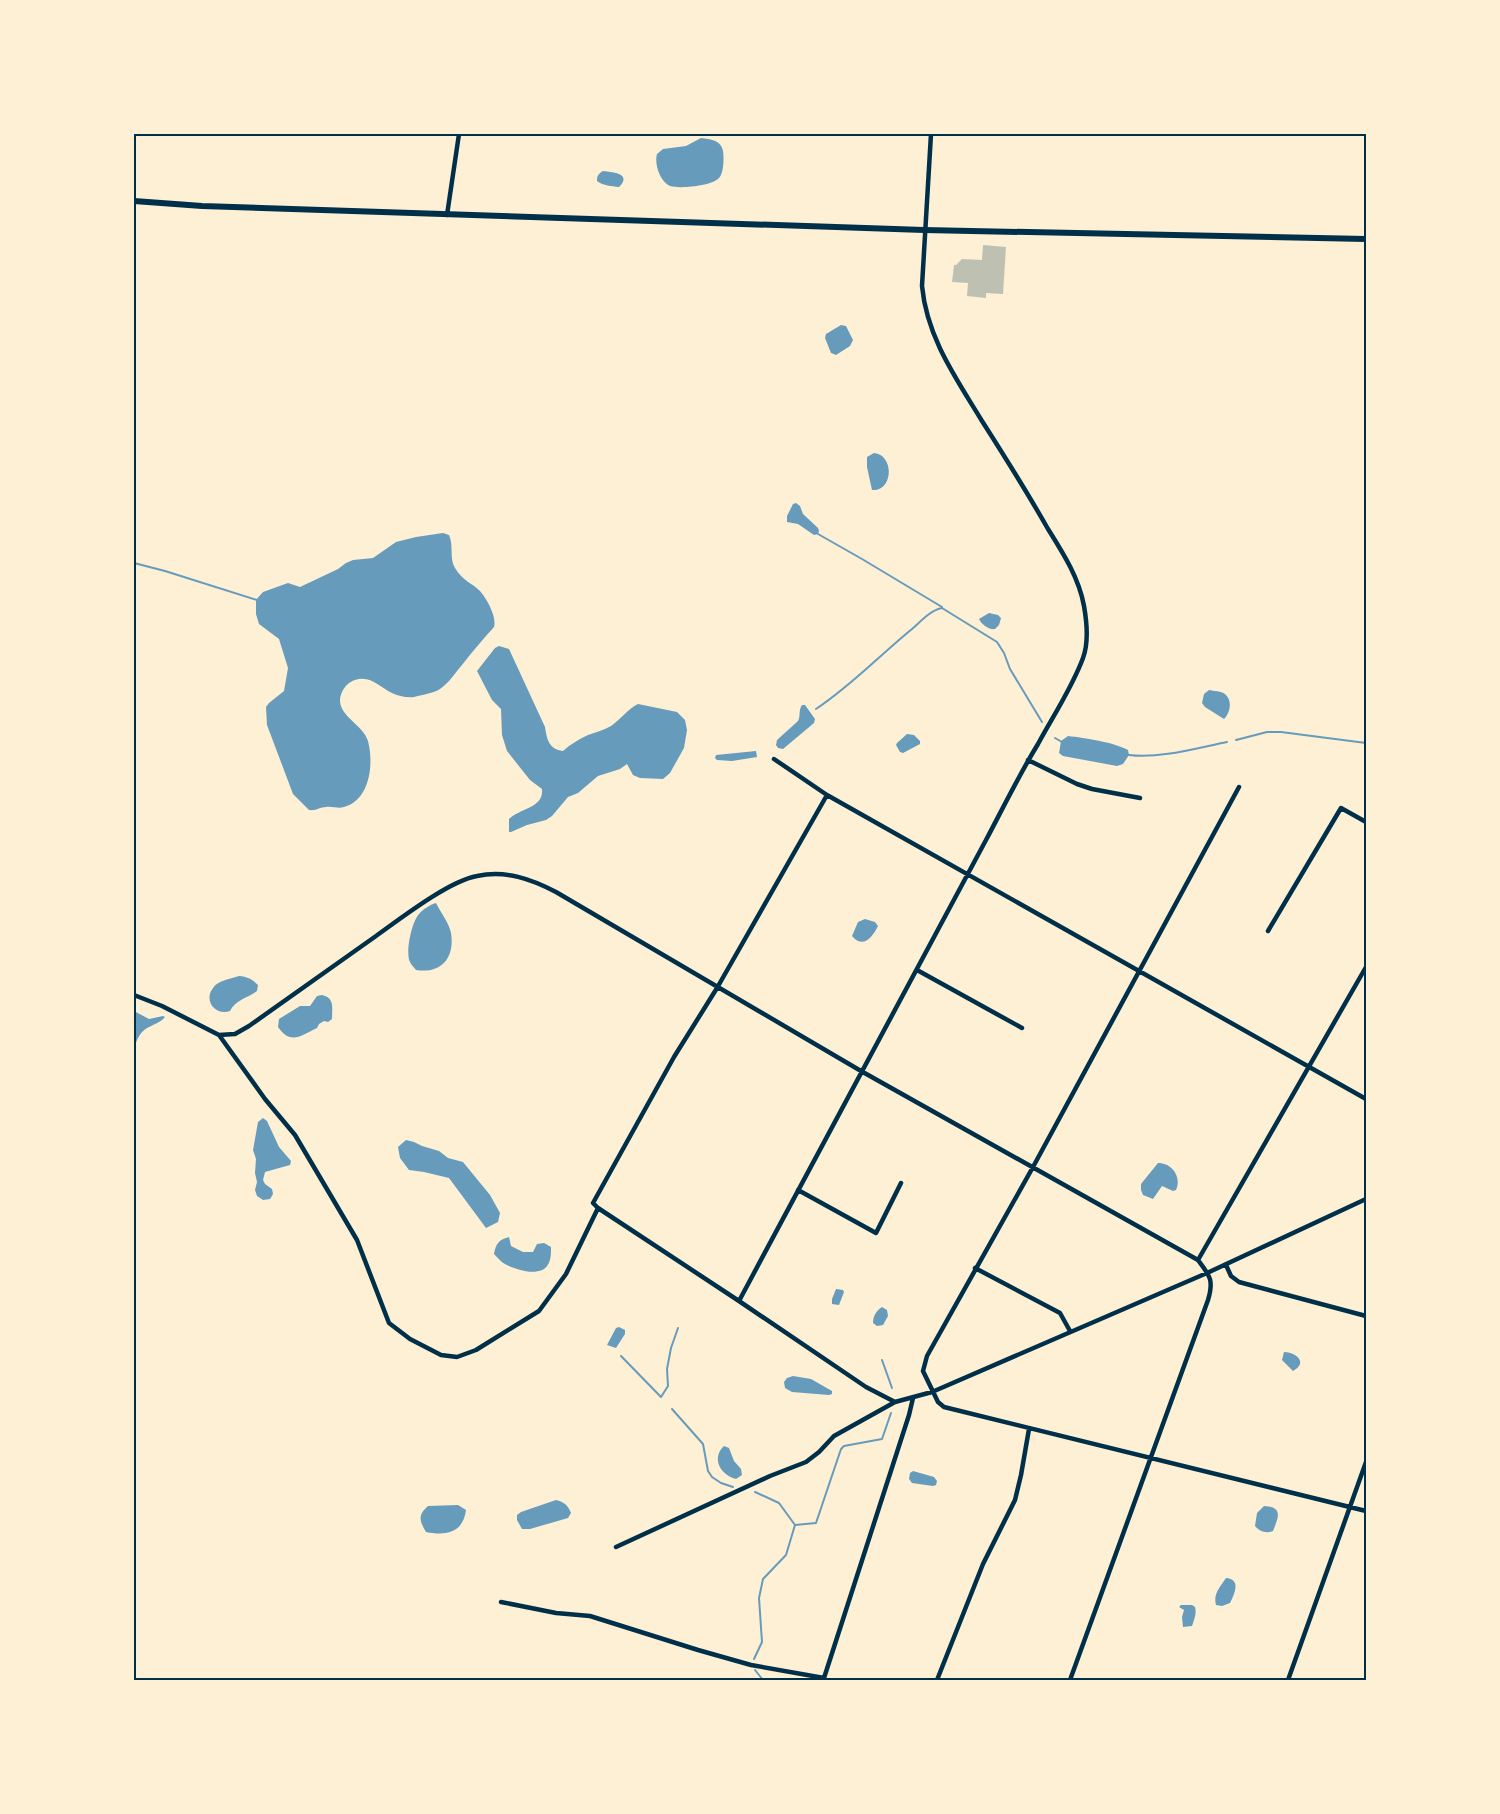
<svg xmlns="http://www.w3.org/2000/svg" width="1500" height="1814" viewBox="0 0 1500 1814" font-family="'Fira Sans Condensed',sans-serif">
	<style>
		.water { fill: #669bbc }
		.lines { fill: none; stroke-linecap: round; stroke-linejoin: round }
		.stream { stroke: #669bbc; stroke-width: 2 }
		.building { fill: #bec0b2 }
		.minor { stroke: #003049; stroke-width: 4.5 }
		.secondary { stroke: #003049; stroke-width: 6 }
		.neatline { fill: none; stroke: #003049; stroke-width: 2 }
	</style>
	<rect width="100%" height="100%" fill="#fdf0d5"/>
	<path class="water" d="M 701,138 C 710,139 721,140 723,151 C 724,157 724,173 719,178 C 712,186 680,189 670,186 C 660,182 654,164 657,154 L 663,149 L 686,146 Z
		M 603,171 C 611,172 633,173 619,187 C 611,186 604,186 597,181 C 597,176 598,174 603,171 Z
		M 841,325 L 846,326 L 853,340 L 850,346 L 836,355 L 831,353 L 825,338 L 826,334 Z
		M 874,453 C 895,455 893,492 872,490 L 867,467 L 867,457 Z
		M 796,503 L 800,506 L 803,514 L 818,528 L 819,531 L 818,534 L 814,535 L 798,524 L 787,522 L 787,516 L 793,504 Z
		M 443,533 L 449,535 C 454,546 449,558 455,568 C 463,581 472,583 480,591 C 487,599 497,617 494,627 C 483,639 472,652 462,665 C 455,673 449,683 440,689 C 434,693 421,695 414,697 C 407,698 398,696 392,693 C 379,687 371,675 355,680 C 349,682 345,686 342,692 C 332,714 363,723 368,741 C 374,764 370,800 344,807 C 338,809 333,806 326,807 C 320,807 316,811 309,810 L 293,794 L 267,725 L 266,707 L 269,703 L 284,691 L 288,668 L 279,639 L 259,624 L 256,614 L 256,600 L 263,592 L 288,583 L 300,587 L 338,569 L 346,563 L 353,560 L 373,558 L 396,542 L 416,537 Z
		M 989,613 L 998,615 L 1001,618 L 999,625 L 995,629 C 989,630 982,625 979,619 Z
		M 499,646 L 509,649 L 545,727 C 547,740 549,749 563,751 C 571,744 579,739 588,735 C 596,732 604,730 611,726 C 621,719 628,709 638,704 L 677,712 L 685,720 L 687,730 L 684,748 L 670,773 L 663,779 L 640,778 L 633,775 L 627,764 L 620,769 L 598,776 L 578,793 L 568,797 L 552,816 L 546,820 L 527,825 L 511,832 L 509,832 L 509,819 C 520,808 544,808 542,789 L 530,780 L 507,751 L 502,735 L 501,709 L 492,700 L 477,671 L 495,648 Z
		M 1209,690 C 1214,691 1221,691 1225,694 C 1233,701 1230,713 1224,719 L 1205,707 L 1202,703 L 1204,694 Z
		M 802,705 L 805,705 L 815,719 L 814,723 L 783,749 L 778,748 L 776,745 L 777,740 L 798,721 C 801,716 798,711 802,705 Z
		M 907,734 L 914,735 L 920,741 L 920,744 L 903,753 L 900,752 L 896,745 L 897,743 Z
		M 1068,736 C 1085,738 1113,742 1128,750 L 1129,755 L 1123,764 L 1117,766 L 1063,756 L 1059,753 L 1061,741 Z
		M 756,751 L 757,757 L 732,761 L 717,760 L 715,758 L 716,755 Z
		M 436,903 C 441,913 449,923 451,933 C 455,958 441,974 416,970 C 414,967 411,965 410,962 C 405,953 412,921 419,914 C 423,909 430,905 436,903 Z
		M 865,919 L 875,922 L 878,926 C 872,938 863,949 852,936 L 858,922 Z
		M 239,976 C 248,977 252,979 258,985 L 257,991 C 248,998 235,1000 230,1011 C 216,1016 203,1001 213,988 C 218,980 231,979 239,976 Z
		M 322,995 C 335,998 332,1008 332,1019 L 328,1022 L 324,1021 L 319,1024 L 317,1028 C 300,1036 291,1045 278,1027 L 279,1019 L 300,1006 L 310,1006 L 317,996 Z
		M 134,1011 L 149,1019 L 163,1016 L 165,1017 C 160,1023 154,1024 147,1028 C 139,1033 136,1041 134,1050 Z
		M 263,1118 L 267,1121 L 279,1147 L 291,1161 L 290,1165 L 265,1172 L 263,1180 L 265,1184 L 272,1189 L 273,1194 L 270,1199 L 263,1200 L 257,1196 L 255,1190 L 257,1182 L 255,1173 L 256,1159 L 253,1150 L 258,1122 Z
		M 406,1140 L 414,1142 L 422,1146 L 439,1151 L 448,1158 L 463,1162 L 490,1195 L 500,1213 L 498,1222 L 486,1228 L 449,1178 L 424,1172 L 409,1170 L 400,1158 L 398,1147 Z
		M 1158,1163 C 1172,1163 1182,1177 1176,1190 L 1173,1191 L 1162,1186 L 1153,1199 L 1143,1195 L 1141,1190 L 1141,1184 Z
		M 509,1237 L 511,1246 L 523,1252 L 533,1252 L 537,1244 L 544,1243 L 551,1247 C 551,1254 551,1261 547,1266 C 539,1277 515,1270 505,1264 C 501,1262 498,1258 494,1254 C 496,1244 498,1240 509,1237 Z
		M 836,1289 L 843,1290 L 844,1292 L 839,1305 L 832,1304 L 832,1299 Z
		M 882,1307 L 887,1310 L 888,1316 L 883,1325 L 877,1326 L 873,1323 C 873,1316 876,1311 882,1307 Z
		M 619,1327 L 625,1330 L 625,1334 L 616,1348 L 607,1345 L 616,1328 Z
		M 1284,1352 C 1295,1352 1309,1362 1293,1371 L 1282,1360 Z
		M 793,1376 L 811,1379 L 832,1391 L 832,1394 L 829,1395 L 792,1392 L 785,1388 L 784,1382 L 787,1378 Z
		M 724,1446 L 729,1448 L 734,1461 L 741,1469 L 742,1475 L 736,1479 C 720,1475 711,1458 724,1446 Z
		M 913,1471 L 934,1477 L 937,1481 L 936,1485 L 933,1486 L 912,1483 L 909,1479 L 910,1473 Z
		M 556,1500 C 564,1502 568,1505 571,1513 L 568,1518 L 530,1529 L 522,1529 L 517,1520 L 517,1515 L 521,1512 Z
		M 458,1505 L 466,1510 C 463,1533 446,1536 426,1532 C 419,1520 418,1515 428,1506 Z
		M 1264,1506 C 1284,1507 1278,1518 1273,1531 C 1266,1534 1259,1531 1255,1526 L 1257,1513 Z
		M 1226,1578 C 1241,1579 1235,1593 1230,1603 L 1222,1606 L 1216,1605 C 1213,1594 1220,1587 1226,1578 Z
		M 1181,1605 L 1192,1605 L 1195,1607 C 1197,1613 1194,1620 1192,1626 L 1183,1627 L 1182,1617 L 1184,1610 L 1179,1607 Z"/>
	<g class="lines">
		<path class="stream" d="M 818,534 L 862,559 L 942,607
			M 134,563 L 165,571 L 257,600
			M 816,709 C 851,686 880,655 912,629 C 921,621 931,610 942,608 L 997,642 L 1004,653 L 1010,669 L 1042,722
			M 1055,738 L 1062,742
			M 1236,740 L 1267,732 L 1281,732 L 1366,743
			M 1129,755 C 1159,759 1197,748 1227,742
			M 621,1356 L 661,1397 L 668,1386 L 667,1369 L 671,1348 L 678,1328
			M 882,1360 L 892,1388
			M 672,1409 L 703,1444 L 708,1471 L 712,1477 L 721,1483 L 733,1487
			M 795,1525 L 816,1523 L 841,1449 L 844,1446 L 882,1439 L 891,1413
			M 754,1659 L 762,1642 L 759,1598 L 763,1579 L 786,1555 L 795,1525 L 779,1503 L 755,1492
			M 755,1670 L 763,1680"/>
	</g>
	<path class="building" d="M 983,245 L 1006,247 L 1003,294 L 986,293 L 986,298 L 967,296 L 968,283 L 952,282 L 954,265 L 956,265 L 962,259 L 982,260 Z"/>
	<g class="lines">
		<path class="minor" d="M 447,215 L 459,134
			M 774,759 L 827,795 L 1366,1099
			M 1028,760 L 1077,784 L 1092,789 L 1140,798
			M 1239,787 L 1033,1167 L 927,1356 L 923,1371 L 938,1402 L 944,1407 L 1366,1511
			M 827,795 L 717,988 L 674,1057 L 593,1203 L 598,1208 L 739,1301 L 866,1387 L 895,1402
			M 1268,931 L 1341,808 L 1366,822
			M 917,970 L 1022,1028
			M 134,995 L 162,1006 L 219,1035 L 265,1099 L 295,1135 L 357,1240 L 389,1323 L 410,1339 L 441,1355 L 457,1357 L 476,1350 L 539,1311 L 566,1274 L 598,1208
			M 219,1035 L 235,1034 L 249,1026 C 292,996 334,966 376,936 C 401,918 449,881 477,876 C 506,870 531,879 556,892 L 861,1071 L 1198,1260 C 1210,1276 1214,1280 1208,1300 L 1070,1680
			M 798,1190 L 876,1233 L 901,1183
			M 1198,1260 L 1366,967
			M 1226,1265 L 1231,1276 L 1239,1282 L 1366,1316
			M 975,1268 L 1060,1313 L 1070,1331
			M 739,1301 C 821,1147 905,994 986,840 C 1003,808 1019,775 1038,744 C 1053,716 1072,688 1083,658 C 1089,642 1087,623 1084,606 C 1079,578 1063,553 1048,529 C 1027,492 1005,457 982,421 C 956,378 927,338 922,286 L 931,134
			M 616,1547 L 770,1476 L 806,1462 L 819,1452 L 834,1436 L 895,1402 L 932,1392 L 1207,1273 L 1366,1199
			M 501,1602 L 556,1613 L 590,1616 L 698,1650 L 751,1665 L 824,1678
			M 824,1678 L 909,1415 L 913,1398
			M 937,1680 L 983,1564 L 1015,1500 L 1021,1475 L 1029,1429
			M 1288,1680 L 1366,1462"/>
		<path class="secondary" d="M 134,201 L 202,206 L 924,230 L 1366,239"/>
	</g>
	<rect width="1500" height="1814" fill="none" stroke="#fdf0d5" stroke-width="270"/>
	<rect x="135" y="135" width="1230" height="1544" class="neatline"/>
</svg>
